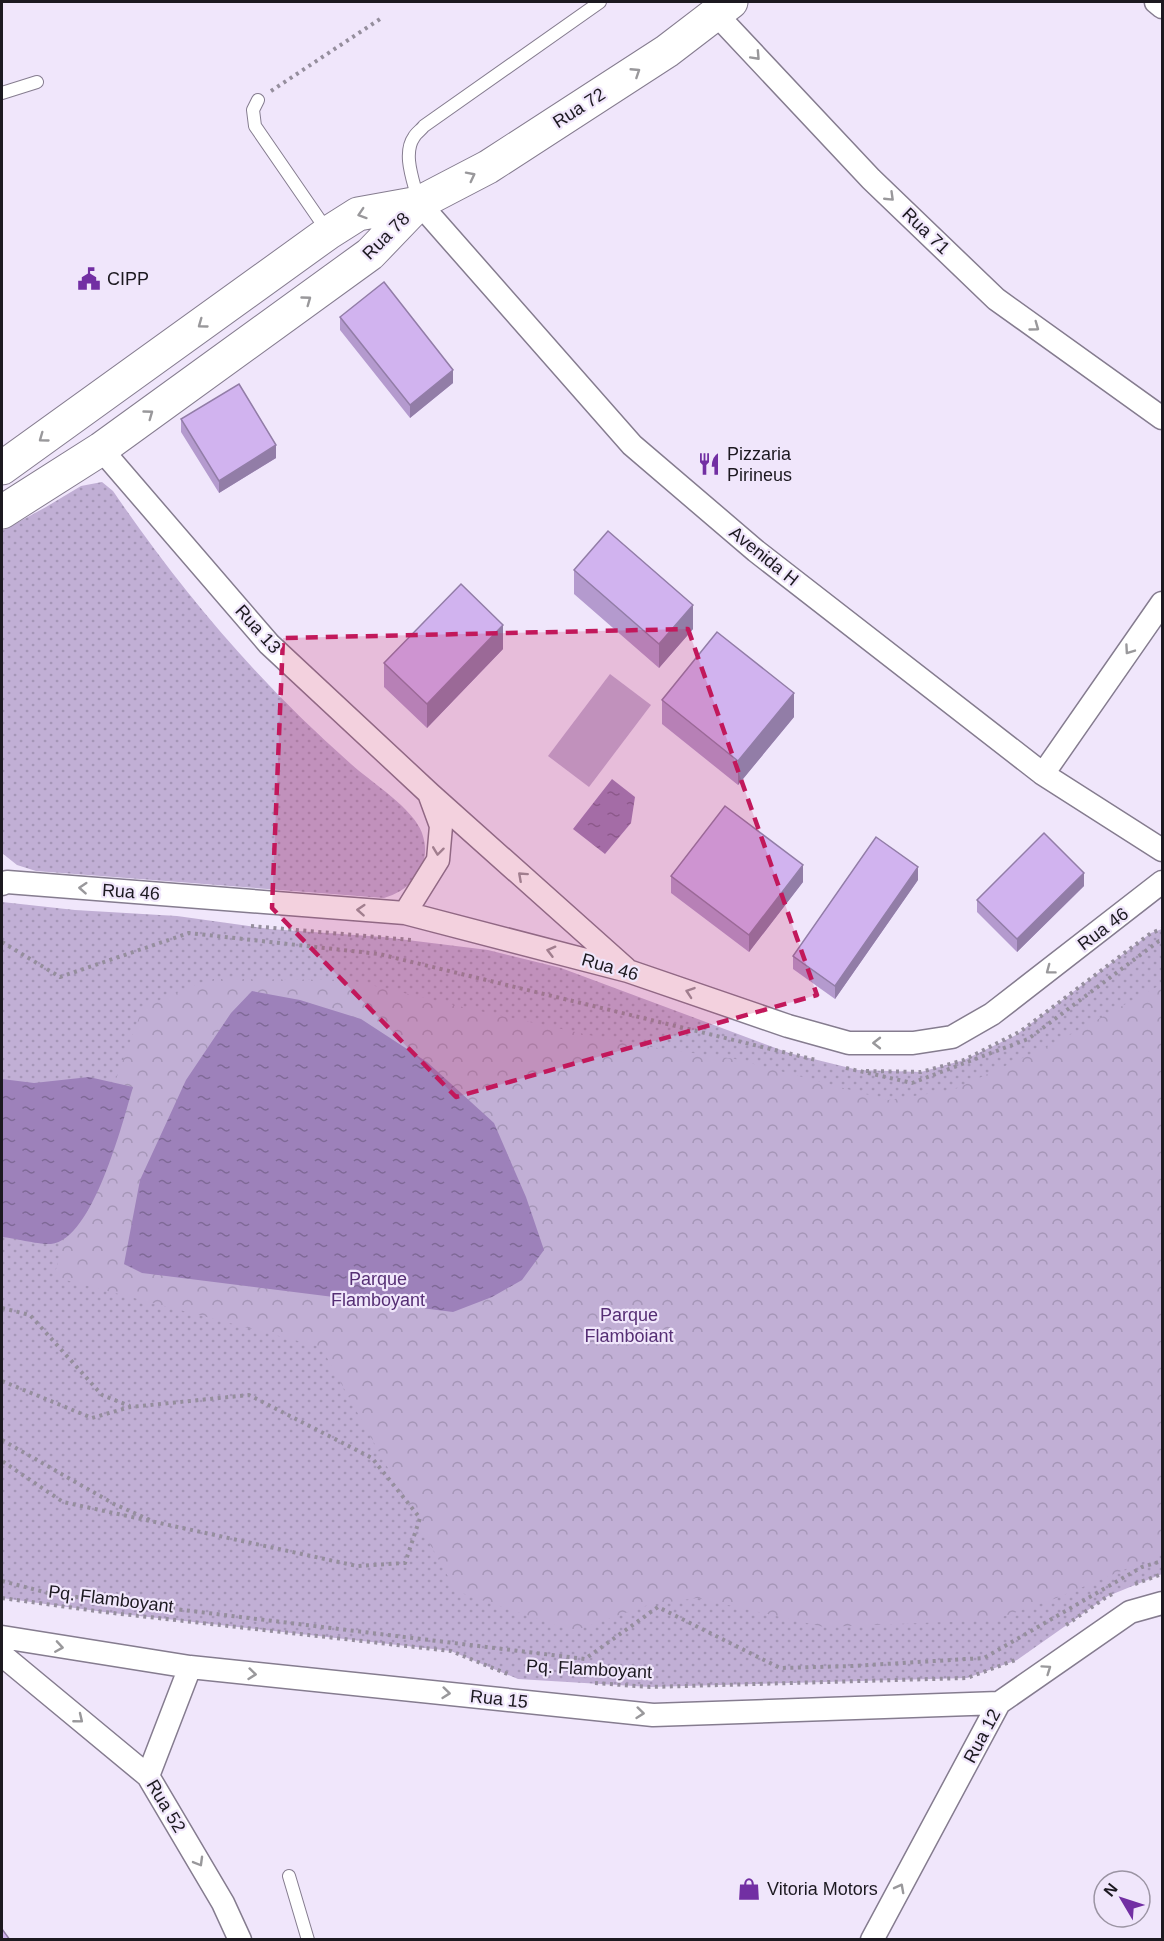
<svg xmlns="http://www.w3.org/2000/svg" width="1164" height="1941" viewBox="0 0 1164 1941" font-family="Arial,sans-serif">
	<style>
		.grass { fill: url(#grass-dots) }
		.forest { fill: url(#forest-crowns) }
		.pitch { fill: #c1afd5 }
		.water { fill: url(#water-ripples) }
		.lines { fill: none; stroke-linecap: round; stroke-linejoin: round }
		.lane-casing { stroke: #857c8f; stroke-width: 14 }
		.street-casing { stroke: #857c8f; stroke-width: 25 }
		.secondary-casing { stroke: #857c8f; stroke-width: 35 }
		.path { stroke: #958e9d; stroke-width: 4; stroke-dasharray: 3 4.5; stroke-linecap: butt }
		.lane { stroke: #fff; stroke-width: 12 }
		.street { stroke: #fff; stroke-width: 22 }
		.secondary { stroke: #fff; stroke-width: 33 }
		.wall { fill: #b49ace }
		.shaded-wall { fill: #927da7 }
		.building { fill: #d1b3ef; stroke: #927da7; stroke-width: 1.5 }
		.oneway { stroke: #99989b }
		.marked { fill: #c2185b; fill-opacity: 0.2; stroke: #c2185b; stroke-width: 4.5; stroke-dasharray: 12 8; stroke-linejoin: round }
		.labels { text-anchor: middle; stroke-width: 4.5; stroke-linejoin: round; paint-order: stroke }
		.street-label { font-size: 18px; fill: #1c1920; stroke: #f0e6fb }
		.poi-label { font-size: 18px; fill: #1c1920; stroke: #f0e6fb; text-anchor: start }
		.park-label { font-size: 18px; fill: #552e74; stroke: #f0e6fb }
	</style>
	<defs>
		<pattern id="grass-dots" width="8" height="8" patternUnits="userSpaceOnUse" patternTransform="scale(1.5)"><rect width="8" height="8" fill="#c1afd5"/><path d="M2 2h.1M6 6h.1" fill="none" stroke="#a596b7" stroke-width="1.8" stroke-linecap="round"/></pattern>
		<pattern id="forest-crowns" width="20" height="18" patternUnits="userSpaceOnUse" patternTransform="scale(1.5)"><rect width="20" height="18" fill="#c1afd5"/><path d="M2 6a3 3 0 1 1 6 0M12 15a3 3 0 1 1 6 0" fill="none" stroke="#a596b7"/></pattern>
		<pattern id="water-ripples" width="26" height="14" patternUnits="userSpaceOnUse" patternTransform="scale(1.5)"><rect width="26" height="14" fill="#9d81ba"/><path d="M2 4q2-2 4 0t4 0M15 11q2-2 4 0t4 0" fill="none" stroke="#7f6997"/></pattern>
	</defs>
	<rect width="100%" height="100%" fill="#f0e6fb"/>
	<path class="grass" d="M 102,482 L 113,491 C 182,592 259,683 351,764 C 371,782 414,809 422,833 C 433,864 413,890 384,898 L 36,871 L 17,865 L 2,853 L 2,531 L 46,507 L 81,486 Z
		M 2,902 L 75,910 L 177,916 L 270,929 L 383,937 L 488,950 L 561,968 L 789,1053 L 858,1070 L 921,1072 L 964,1060 L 1016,1035 L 1151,933 L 1162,929 L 1162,1574 L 1108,1596 L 1017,1660 L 967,1678 L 650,1687 L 518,1679 L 451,1651 L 104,1612 L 2,1598 Z"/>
	<path class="forest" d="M 210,979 L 350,980 L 475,1010 L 630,1044 L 735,1059 L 888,1100 L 953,1090 L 1055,1043 L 1162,984 L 1162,1554 L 1054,1599 L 993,1620 L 824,1627 L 697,1598 L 648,1605 L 573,1631 L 456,1591 L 321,1347 L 54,1277 L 84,1164 L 143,1007 Z"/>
	<path class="pitch" d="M 610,674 L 651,705 L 589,787 L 548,756 Z"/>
	<path class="water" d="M 612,779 L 635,797 L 631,823 L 605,854 L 573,829 Z
		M 252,991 L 300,1000 L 361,1019 L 427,1062 L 494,1123 L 526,1197 L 544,1250 L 522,1280 L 492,1297 L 453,1312 L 142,1273 L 124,1264 L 140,1180 L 186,1080 L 231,1013 Z
		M 89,1077 L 133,1087 C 123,1121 93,1240 51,1244 C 40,1245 14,1238 2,1237 L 2,1079 L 34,1083 Z"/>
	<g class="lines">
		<g class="lane-casing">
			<path id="lane" d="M 2,93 L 37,82
				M 258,100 L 253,110 L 255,126 L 328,232
				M 418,200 C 414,182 402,154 414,137 C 416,133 421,130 424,126 L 600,2
				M 289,1876 L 308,1940"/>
		</g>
		<g class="street-casing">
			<path id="street" d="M 1156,2 L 1162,7
				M 716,14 L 871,179 L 996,299 L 1162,418
				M 419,203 L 632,445 L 756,551 L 1043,774 L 1162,850
				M 101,449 L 269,644 L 430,794 L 625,968
				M 1043,774 L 1162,603
				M 2,884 L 7,882 L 405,913 L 628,971 L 788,1026 L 849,1043 L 913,1043 L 952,1037 L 992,1014 L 1162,882
				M 405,913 L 438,860 L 441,826 L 430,796
				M 2,1637 L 190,1667 L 653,1715 L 999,1703
				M 2,1655 L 148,1776 L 223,1903 L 240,1940
				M 148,1776 L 190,1667
				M 872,1940 L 999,1703 L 1130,1612 L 1162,1603"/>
		</g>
		<g class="secondary-casing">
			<path id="secondary" d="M 2,468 L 328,233 L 358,214 L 419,203 L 488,167 L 667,51 L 731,2
				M 2,512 L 101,449 L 370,254 L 419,203"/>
		</g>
		<path class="path" d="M 271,91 L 380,19
			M 251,926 L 411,940
			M 2,942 L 60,977 L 189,933 L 379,954 L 816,1060
			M 846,1068 L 912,1083 L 1028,1039 L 1159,941 L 1162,941
			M 866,1071 L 921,1072 L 964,1060 L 1021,1031 L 1151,933 L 1162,929
			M 2,1308 L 30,1315 L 102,1395 L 130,1406
			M 2,1381 L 92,1418 L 130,1407 L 249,1395 L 372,1458 L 420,1518 L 405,1563 L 357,1566 L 63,1502 L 2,1461
			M 2,1440 L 114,1504 L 150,1520
			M 2,1581 L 52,1594 L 585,1659 L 658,1607 L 780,1668 L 852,1666 L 984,1658 L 1142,1567 L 1162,1561
			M 1135,1584 L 1162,1574
			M 2,1598 L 104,1612 L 451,1651 L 510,1675
			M 1066,1625 L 1108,1596 L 1115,1593
			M 595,1683 L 650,1687 L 967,1678 L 1018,1659"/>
		<use href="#lane" class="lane"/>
		<use href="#street" class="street"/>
		<use href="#secondary" class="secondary"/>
	</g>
	<path class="wall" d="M 340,317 L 453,383 L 410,418 L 340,330 Z
		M 181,419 L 276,458 L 219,493 L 181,432 Z
		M 574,570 L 693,629 L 659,668 L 574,594 Z
		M 503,649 L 427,728 L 384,687 L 384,663 Z
		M 662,700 L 794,717 L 738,785 L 662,724 Z
		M 671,876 L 803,882 L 749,952 L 671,893 Z
		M 918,880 L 835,999 L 793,969 L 793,956 Z
		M 1084,886 L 1017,952 L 977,912 L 977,900 Z"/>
	<path class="shaded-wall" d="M 453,370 L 453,383 L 410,418 L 410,405 Z
		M 276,445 L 276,458 L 219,493 L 219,481 Z
		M 693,605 L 693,629 L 659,668 L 659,644 Z
		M 503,625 L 503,649 L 427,728 L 427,704 Z
		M 794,693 L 794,717 L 738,785 L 738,761 Z
		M 803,865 L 803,882 L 749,952 L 749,935 Z
		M 918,867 L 918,880 L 835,999 L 835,986 Z
		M 1084,873 L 1084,886 L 1017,952 L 1017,939 Z"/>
	<path class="building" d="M 384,282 L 453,370 L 410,405 L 340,317 Z
		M 239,384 L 276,445 L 219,481 L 181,419 Z
		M 608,531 L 693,605 L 659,644 L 574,570 Z
		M 461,584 L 503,625 L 427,704 L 384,663 Z
		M 717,632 L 794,693 L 738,761 L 662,700 Z
		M 725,806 L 803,865 L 749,935 L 671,876 Z
		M 1044,833 L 1084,873 L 1017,939 L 977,900 Z
		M 876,837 L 918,867 L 835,986 L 793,956 Z
		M 2,1929 L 10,1940 L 2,1940 Z"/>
	<defs><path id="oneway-chevron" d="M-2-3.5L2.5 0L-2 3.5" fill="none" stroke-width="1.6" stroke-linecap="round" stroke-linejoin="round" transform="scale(1.5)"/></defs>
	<g class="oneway">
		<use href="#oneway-chevron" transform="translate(756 56) rotate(47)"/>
		<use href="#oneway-chevron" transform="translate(636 72) rotate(-33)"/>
		<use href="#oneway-chevron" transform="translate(471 176) rotate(-27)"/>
		<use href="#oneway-chevron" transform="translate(890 197) rotate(44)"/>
		<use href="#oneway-chevron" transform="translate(362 214) rotate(162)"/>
		<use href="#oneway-chevron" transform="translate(307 300) rotate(-36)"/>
		<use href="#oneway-chevron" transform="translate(202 324) rotate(144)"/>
		<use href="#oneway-chevron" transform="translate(1035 327) rotate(36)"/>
		<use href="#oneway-chevron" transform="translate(149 414) rotate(-36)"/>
		<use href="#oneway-chevron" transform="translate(43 438) rotate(144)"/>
		<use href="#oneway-chevron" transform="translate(1129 650) rotate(125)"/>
		<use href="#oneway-chevron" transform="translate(438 851) rotate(97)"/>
		<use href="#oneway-chevron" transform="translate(522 876) rotate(-138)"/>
		<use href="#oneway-chevron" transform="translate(83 888) rotate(-176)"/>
		<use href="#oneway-chevron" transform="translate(361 910) rotate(-176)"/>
		<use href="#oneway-chevron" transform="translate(551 951) rotate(-165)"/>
		<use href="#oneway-chevron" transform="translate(1050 970) rotate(143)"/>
		<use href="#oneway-chevron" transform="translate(690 992) rotate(-161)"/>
		<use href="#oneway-chevron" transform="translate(877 1043) rotate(-180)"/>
		<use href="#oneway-chevron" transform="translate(59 1647) rotate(9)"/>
		<use href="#oneway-chevron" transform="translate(1047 1669) rotate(-35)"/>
		<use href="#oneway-chevron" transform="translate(252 1674) rotate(6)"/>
		<use href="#oneway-chevron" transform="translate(446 1693) rotate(6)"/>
		<use href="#oneway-chevron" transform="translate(640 1713) rotate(6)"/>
		<use href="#oneway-chevron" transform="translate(79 1719) rotate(39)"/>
		<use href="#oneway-chevron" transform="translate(199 1862) rotate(60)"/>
		<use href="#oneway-chevron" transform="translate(900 1888) rotate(-62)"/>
	</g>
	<path class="marked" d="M 688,629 L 817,995 L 456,1097 L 272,908 L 283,638 Z"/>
	<defs>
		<g id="civic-bare" transform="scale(1.8)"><path d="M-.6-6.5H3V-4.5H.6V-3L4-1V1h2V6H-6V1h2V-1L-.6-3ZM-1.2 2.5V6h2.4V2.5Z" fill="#722fa3" stroke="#f0e6fb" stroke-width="2.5" paint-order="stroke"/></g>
		<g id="restaurant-bare" transform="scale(1.8)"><path d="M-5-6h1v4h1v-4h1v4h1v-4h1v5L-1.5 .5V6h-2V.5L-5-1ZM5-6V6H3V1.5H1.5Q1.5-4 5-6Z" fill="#722fa3" stroke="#f0e6fb" stroke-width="2.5" paint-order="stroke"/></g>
		<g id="shop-bare" transform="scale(1.8)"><path d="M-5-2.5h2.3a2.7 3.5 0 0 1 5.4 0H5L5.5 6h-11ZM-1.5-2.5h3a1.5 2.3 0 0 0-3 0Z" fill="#722fa3" stroke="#f0e6fb" stroke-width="2.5" paint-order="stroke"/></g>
	</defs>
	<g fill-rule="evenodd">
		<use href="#civic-bare" x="89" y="279"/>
		<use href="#restaurant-bare" x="709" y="464"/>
		<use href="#shop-bare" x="749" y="1889"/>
	</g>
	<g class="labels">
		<g class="street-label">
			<text transform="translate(579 108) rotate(-33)" y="6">Rua 72</text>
			<text transform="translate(926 231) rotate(44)" y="6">Rua 71</text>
			<text transform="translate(386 236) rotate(-45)" y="6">Rua 78</text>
			<text transform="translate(764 556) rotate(39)" y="6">Avenida H</text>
			<text transform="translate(258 629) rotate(48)" y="6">Rua 13</text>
			<text transform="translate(131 892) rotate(4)" y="6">Rua 46</text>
			<text transform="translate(1103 929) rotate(-37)" y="6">Rua 46</text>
			<text transform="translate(610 967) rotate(16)" y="6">Rua 46</text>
			<text transform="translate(111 1599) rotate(7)" y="6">Pq. Flamboyant</text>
			<text transform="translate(589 1669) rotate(3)" y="6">Pq. Flamboyant</text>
			<text transform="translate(499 1699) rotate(6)" y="6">Rua 15</text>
			<text transform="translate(982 1736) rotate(-62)" y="6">Rua 12</text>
			<text transform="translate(166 1806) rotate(59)" y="6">Rua 52</text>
		</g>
		<g class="poi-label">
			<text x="107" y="285">CIPP</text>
			<text x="727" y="460">Pizzaria<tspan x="727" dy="21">Pirineus</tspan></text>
			<text x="767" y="1895">Vitoria Motors</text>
		</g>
		<g class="park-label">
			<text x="378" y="1285">Parque<tspan x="378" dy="21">Flamboyant</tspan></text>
			<text x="629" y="1321">Parque<tspan x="629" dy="21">Flamboiant</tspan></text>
		</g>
	</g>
	<rect width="1164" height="1941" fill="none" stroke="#1c1920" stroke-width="6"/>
	<g transform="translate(1122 1899) rotate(309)"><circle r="28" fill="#f0e6fb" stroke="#9b94a3" stroke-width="1.5"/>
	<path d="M0-4.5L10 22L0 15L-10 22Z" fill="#722fa3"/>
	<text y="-9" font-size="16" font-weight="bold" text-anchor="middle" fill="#1c1920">N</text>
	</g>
</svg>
